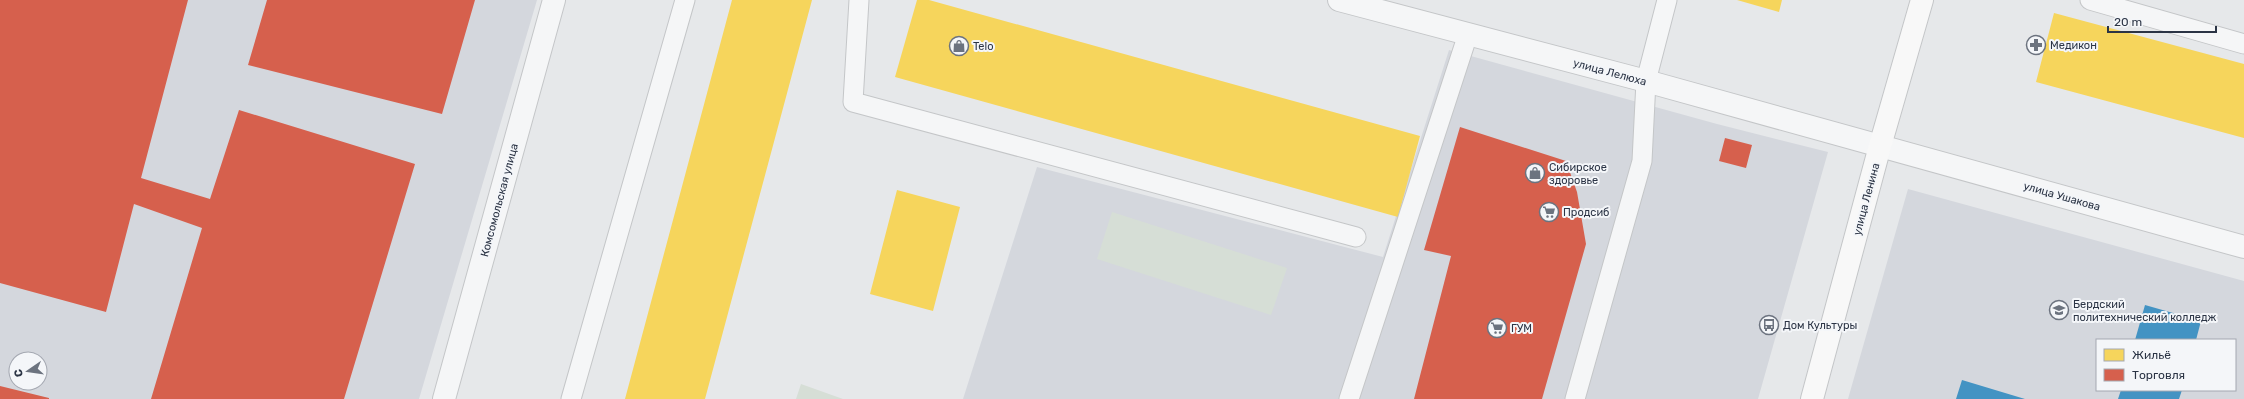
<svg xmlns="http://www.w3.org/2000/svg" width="2244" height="399" viewBox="0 0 2244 399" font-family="Rubik,sans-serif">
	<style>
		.built { fill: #d4d7dd; fill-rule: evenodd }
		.green { fill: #d6ded6 }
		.homes { fill: #f6d55c }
		.shops { fill: #d6604d }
		.schools { fill: #4393c3 }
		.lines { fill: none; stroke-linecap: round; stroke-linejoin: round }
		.service-casing { stroke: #c4c6c8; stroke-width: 21 }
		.minor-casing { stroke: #c4c6c8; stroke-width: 24 }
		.tertiary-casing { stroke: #c4c6c8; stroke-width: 24 }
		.secondary-casing { stroke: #c4c6c8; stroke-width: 24 }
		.service { stroke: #f5f6f7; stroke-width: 19 }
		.minor { stroke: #f5f6f7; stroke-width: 22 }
		.tertiary { stroke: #f5f6f7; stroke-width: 22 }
		.secondary { stroke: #f8f8f8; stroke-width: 22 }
		.labels { text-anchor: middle; stroke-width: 4; stroke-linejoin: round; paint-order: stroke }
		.poi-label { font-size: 11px; fill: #2b3445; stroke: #f4f6f9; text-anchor: start }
		.street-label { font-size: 11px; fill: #2b3445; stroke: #f4f6f9 }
	</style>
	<rect width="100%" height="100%" fill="#e6e8ea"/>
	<path class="built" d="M 0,0 L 537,0 L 419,399 L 0,399 ZM 16,359 L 40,359 L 40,383 L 16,383 Z
		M 1449,50 L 1717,124 L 1828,152 L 1758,399 L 963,399 L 1037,167 L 1383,257 Z
		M 1908,189 L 2244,281 L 2244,399 L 1848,399 ZM 2097,340 L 2235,340 L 2235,390 L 2097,390 Z"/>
	<path class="green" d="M 1112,212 L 1287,268 L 1271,315 L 1097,259 Z
		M 801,384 L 843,399 L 796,399 Z"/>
	<path class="homes" d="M 732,0 L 812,0 L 705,399 L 625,399 Z
		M 917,0 L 929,0 L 1420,136 L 1398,217 L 895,77 Z
		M 1737,0 L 1782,0 L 1779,12 Z
		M 2054,13 L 2244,64 L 2244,138 L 2036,82 Z
		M 897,190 L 960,207 L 933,311 L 870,294 Z"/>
	<path class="shops" d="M 0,0 L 188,0 L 141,178 L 210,199 L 239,110 L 415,164 L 344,399 L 151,399 L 202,228 L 134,204 L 106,312 L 0,283 Z
		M 267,0 L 475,0 L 442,114 L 248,65 Z
		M 1460,127 L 1566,161 L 1577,192 L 1586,244 L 1542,399 L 1414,399 L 1451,256 L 1424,250 Z
		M 1725,138 L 1752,145 L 1746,168 L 1719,161 Z
		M 0,386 L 49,398 L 49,399 L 0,399 Z"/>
	<path class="schools" d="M 2145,305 L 2201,321 L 2196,340 L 2135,340 Z
		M 1962,380 L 2025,399 L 1956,399 Z
		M 2121,390 L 2182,390 L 2179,399 L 2118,399 Z"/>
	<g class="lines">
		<g class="service-casing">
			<path id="service" d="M 859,0 L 853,102 L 1356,237
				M 2090,0 L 2244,44
				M 571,399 L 685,0
				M 1349,399 L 1468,34
				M 1575,399 L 1642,161 L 1646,81 L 1667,0"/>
		</g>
		<g class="minor-casing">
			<path id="minor" d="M 1339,0 L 1646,81 L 2244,247"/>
		</g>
		<g class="tertiary-casing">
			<path id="tertiary" d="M 444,399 L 554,0"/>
		</g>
		<g class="secondary-casing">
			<path id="secondary" d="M 1812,399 L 1880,146 L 1922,0"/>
		</g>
		<use href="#service" class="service"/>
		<use href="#minor" class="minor"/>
		<use href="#tertiary" class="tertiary"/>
		<use href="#secondary" class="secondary"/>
	</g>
	<defs>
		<g id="pharmacy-ring" transform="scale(1)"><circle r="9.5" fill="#f4f6f9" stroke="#6c737f" stroke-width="1.5"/><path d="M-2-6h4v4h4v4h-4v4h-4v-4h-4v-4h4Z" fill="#6c737f"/></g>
		<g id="shop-ring" transform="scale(1)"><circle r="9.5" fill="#f4f6f9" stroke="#6c737f" stroke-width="1.5"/><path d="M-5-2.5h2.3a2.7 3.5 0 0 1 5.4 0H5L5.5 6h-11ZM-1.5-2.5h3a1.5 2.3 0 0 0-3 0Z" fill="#6c737f"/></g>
		<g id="supermarket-ring" transform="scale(1)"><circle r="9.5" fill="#f4f6f9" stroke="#6c737f" stroke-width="1.5"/><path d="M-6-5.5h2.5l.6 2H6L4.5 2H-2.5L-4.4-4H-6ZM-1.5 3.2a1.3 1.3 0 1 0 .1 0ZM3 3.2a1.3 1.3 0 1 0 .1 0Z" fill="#6c737f"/></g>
		<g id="university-ring" transform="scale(1)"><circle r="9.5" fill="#f4f6f9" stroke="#6c737f" stroke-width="1.5"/><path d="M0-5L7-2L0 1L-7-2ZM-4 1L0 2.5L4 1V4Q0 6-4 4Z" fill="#6c737f"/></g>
		<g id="bus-ring" transform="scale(1)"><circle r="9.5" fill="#f4f6f9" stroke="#6c737f" stroke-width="1.5"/><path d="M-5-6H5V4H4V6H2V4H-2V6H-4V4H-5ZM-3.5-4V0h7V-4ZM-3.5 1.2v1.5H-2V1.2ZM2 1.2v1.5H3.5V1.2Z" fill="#6c737f"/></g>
	</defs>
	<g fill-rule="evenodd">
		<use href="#pharmacy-ring" x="2036" y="45"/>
		<use href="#shop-ring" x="959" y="46"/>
		<use href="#shop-ring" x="1535" y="173"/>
		<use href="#supermarket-ring" x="1549" y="212"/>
		<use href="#university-ring" x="2059" y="310"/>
		<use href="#bus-ring" x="1769" y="325"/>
		<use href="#supermarket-ring" x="1497" y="328"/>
	</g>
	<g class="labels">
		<g class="poi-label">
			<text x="2050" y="49">Медикон</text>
			<text x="973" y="50">Telo</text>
			<text x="1549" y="171">Сибирское<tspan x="1549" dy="13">здоровье</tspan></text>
			<text x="1563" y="216">Продсиб</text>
			<text x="2073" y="308">Бердский<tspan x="2073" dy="13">политехнический колледж</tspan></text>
			<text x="1783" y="329">Дом Культуры</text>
			<text x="1511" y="332">ГУМ</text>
		</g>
		<g class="street-label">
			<text transform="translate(1610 72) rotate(15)" y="4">улица Лелюха</text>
			<text transform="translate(2062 196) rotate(16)" y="4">улица Ушакова</text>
			<text transform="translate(1866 199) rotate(-75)" y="4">улица Ленина</text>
			<text transform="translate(499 200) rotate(-75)" y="4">Комсомольская улица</text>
		</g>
	</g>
	<rect x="2096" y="339" width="140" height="52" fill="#f4f6f9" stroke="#a4a8b1"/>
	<rect x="2104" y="349" width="20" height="12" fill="#f6d55c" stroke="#a4a8b1"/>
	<text x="2132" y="359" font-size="12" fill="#2b3445">Жильё</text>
	<rect x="2104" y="369" width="20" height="12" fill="#d6604d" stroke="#a4a8b1"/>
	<text x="2132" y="379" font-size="12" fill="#2b3445">Торговля</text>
	<g transform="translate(28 371) rotate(257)"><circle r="19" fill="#f4f6f9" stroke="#a4a8b1"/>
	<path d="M0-3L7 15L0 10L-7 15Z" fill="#6c737f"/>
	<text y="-6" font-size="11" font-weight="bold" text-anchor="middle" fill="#2b3445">С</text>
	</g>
	<path d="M2108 26v6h108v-6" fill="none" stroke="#2b3445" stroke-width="2"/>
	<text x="2114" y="26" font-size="12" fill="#2b3445" stroke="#f4f6f9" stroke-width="3" paint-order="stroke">20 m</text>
</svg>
